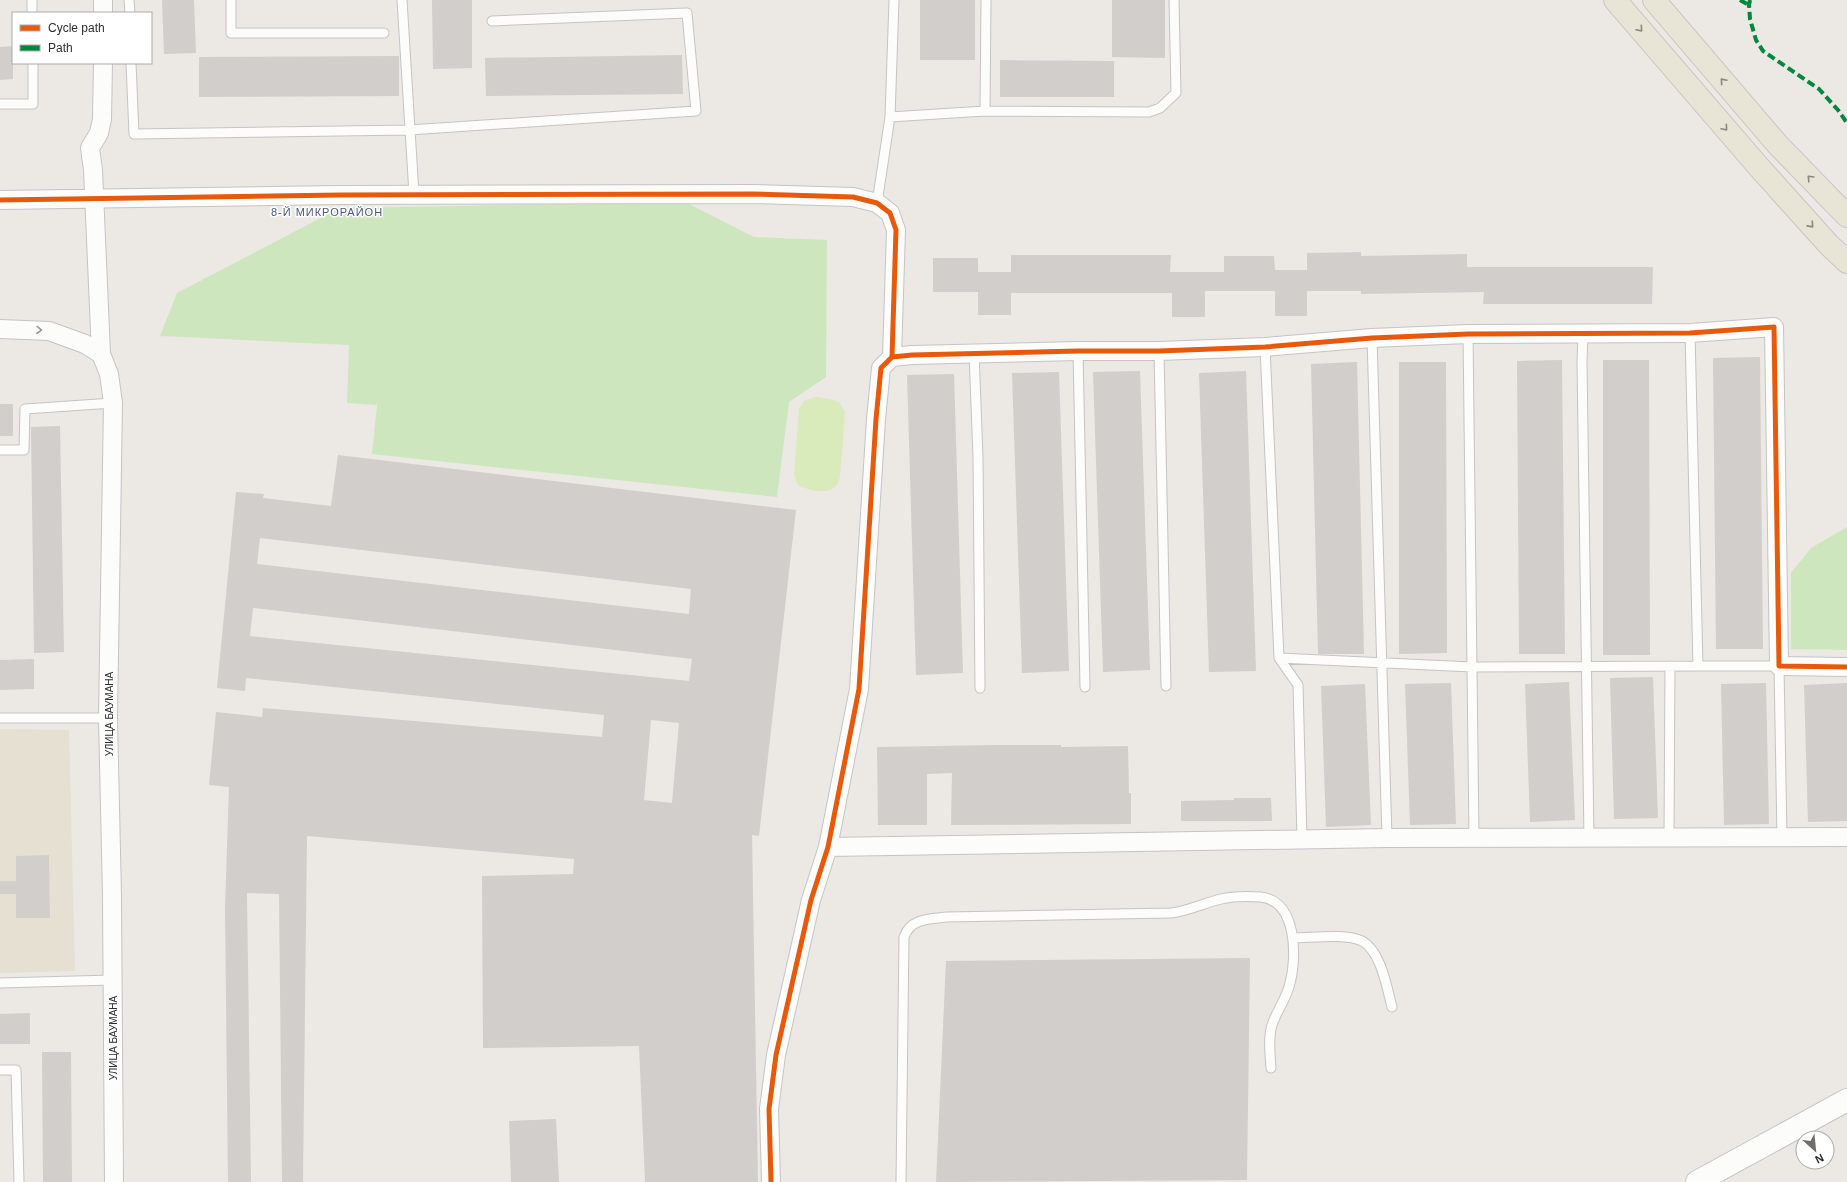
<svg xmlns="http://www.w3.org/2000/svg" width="1847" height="1182" viewBox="0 0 1847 1182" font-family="Arial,sans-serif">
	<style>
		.education { fill: #e6e0d3 }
		.green { fill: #cee6be }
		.pitch { fill: #d9eabb }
		.building { fill: #d1cecb; fill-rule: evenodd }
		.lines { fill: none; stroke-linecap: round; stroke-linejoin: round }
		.service-casing { stroke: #c5c4c5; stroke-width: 11 }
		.minor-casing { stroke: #c5c4c5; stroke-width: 20 }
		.secondary-casing { stroke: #c5c4c5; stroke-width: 24 }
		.primary-casing { stroke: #c6c5c4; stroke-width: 24 }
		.service { stroke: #fcfcfb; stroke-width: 9 }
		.minor { stroke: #fcfcfb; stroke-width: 18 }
		.secondary { stroke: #fcfcfb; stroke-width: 22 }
		.primary { stroke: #e8e4d6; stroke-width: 22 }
		.quiet { stroke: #00873e; stroke-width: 4; stroke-dasharray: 8 4; stroke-linecap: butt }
		.cycleway-casing { stroke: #fff; stroke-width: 8 }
		.cycleway { stroke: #e8590c; stroke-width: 5 }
		.oneway { stroke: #8b8982 }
		.oneway2 { stroke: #959594 }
		.labels { text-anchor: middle; stroke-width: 3; stroke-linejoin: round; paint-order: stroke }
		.street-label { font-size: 10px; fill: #2e2e2e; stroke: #fff }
		.neighbourhood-label { font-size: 11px; letter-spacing: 1px; fill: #4d5680; stroke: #fff }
	</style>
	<rect width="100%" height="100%" fill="#ece8e4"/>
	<path class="education" d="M 0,729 L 69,730 L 75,971 L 0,973 Z"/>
	<path class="green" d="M 685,202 L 754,237 L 827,240 L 826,377 L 789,402 L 777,497 L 372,454 L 377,405 L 347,403 L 349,345 L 160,336 L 177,293 L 340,208 Z
		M 1847,527 L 1847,650 L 1791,649 L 1791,573 L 1811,548 Z"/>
	<path class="pitch" d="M 816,397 L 830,399 L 839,402 L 845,412 L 840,477 C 839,479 838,484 836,486 C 826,496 808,490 798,485 L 794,475 L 799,409 L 804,401 Z"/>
	<path class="building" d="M 162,0 L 194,0 L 196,53 L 164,54 Z
		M 432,0 L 472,0 L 472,68 L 433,69 Z
		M 920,0 L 975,0 L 975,60 L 920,60 Z
		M 1112,0 L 1165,0 L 1165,58 L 1112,57 Z
		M 13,46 L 13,79 L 0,80 L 0,47 Z
		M 682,55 L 683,94 L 486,96 L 485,58 Z
		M 399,56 L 399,96 L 199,97 L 199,57 Z
		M 1000,60 L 1114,61 L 1114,97 L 1000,97 Z
		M 1361,252 L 1361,256 L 1467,254 L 1467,267 L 1653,267 L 1652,304 L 1483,304 L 1484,292 L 1361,294 L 1361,291 L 1307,291 L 1307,316 L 1275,316 L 1275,291 L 1205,291 L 1205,317 L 1172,317 L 1172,293 L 1011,293 L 1011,315 L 978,315 L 978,292 L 933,292 L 933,258 L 978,258 L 978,272 L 1011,272 L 1011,255 L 1171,255 L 1170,272 L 1224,272 L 1224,256 L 1274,256 L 1275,270 L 1307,270 L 1307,253 Z
		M 1760,357 L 1763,649 L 1716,649 L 1713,358 Z
		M 1562,360 L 1565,654 L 1519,654 L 1517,361 Z
		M 1603,360 L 1649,360 L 1650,655 L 1603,655 Z
		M 1357,362 L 1364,654 L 1318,654 L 1311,364 Z
		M 1399,362 L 1446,362 L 1447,653 L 1399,654 Z
		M 1140,371 L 1150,670 L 1103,672 L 1093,372 Z
		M 1246,371 L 1256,671 L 1209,672 L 1199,373 Z
		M 1059,372 L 1069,671 L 1022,673 L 1012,373 Z
		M 954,374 L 963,673 L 916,675 L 907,375 Z
		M 0,404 L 13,404 L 13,436 L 0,436 Z
		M 60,426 L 64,652 L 34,653 L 31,427 Z
		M 338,455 L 796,510 L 759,836 L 752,835 L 758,1182 L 645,1182 L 639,1046 L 483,1048 L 482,876 L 573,874 L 574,859 L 307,836 L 303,1182 L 282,1182 L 279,894 L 247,893 L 251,1182 L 228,1182 L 225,908 L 229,787 L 209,785 L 216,712 L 262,717 L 263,708 L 602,737 L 604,715 L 246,678 L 245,691 L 217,688 L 236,492 L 264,494 L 263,498 L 331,506 ZM 260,538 L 691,589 L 689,614 L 257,564 ZM 253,608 L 692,659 L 689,681 L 250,636 ZM 651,720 L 679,723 L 672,803 L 644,800 Z
		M 34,659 L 34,689 L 0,690 L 0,660 Z
		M 1653,677 L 1658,818 L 1614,819 L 1610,678 Z
		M 1569,682 L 1575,820 L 1530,822 L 1525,684 Z
		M 1451,683 L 1456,824 L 1410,825 L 1405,684 Z
		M 1766,683 L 1769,824 L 1724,825 L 1721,684 Z
		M 1847,683 L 1847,821 L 1808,822 L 1804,685 Z
		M 1365,684 L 1371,825 L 1326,827 L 1321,686 Z
		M 998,745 L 1061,745 L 1061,747 L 1128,746 L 1129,793 L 1131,793 L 1131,824 L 951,825 L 952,773 L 927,774 L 927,825 L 878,825 L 877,747 Z
		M 1234,798 L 1271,798 L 1272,821 L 1181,821 L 1181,801 L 1234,800 Z
		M 49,855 L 50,918 L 16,918 L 16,894 L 0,894 L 0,881 L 16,881 L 16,856 Z
		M 1250,958 L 1247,1180 L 936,1182 L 946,961 Z
		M 30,1013 L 30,1044 L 0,1044 L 0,1014 Z
		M 42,1052 L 71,1052 L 72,1182 L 43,1182 Z
		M 556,1119 L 559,1182 L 511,1182 L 509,1121 Z"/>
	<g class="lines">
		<g class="service-casing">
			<path id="service" d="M 32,0 L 32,13
				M 129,0 L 130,13
				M 231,0 L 231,33 L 384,33
				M 402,0 L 414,194
				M 131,63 L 134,134 L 409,130 L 696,111 L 687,13 L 492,21
				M 0,104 L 33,104 L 33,63
				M 985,111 L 986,0
				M 890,117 L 985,111 L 1149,112 L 1160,108 L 1176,93 L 1174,0
				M 877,203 L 890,117 L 894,0
				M 1583,333 L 1582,363 L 1589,839
				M 1468,334 L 1474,837
				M 1372,338 L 1387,838
				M 1265,347 L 1279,658 L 1298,685 L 1302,839
				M 1078,351 L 1085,687
				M 1159,351 L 1166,686
				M 974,353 L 978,457 L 980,688
				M 0,450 L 24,450 L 25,409 L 113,403
				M 1279,658 L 1472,667 L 1698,666 L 1690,333
				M 1698,666 L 1779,666 L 1782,838
				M 0,718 L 108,718
				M 1669,837 L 1670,666
				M 1293,938 C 1312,938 1345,933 1362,941 C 1381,951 1387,988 1392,1007
				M 0,983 L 113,980
				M 0,1070 L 16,1070 L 19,1182
				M 901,1182 L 904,937 C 911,918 930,919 947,917 L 1171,913 C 1188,911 1204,903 1221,899 C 1233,896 1248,896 1261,897 C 1297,901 1297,957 1290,983 C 1287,998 1277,1010 1272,1025 C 1268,1038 1270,1054 1271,1068"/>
		</g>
		<g class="minor-casing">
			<path id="minor" d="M 103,13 L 103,0
				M 0,200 L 341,195 L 753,194 L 853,197 L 877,203 L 890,213 L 896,230 L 892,357
				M 0,329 L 49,331 L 85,344 L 101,354 L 109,374 L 113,403 L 108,718 L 112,896 L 114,1182
				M 101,354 L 93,170 L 90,148 L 99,133 L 102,119 L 103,63
				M 828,847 L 1387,838 L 1847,837
				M 771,1182 L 769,1109 L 776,1055 L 811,900 L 828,847 L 859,689 L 876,419 L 881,368 L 892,357 L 912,355 L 1078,351 L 1159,351 L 1265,347 L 1372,338 L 1468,334 L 1690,333 L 1774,327 L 1779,666 L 1847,667"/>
		</g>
		<g class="secondary-casing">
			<path id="secondary" d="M 1697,1182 L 1847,1100"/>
		</g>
		<g class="primary-casing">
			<path id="primary" d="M 1615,0 L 1758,166 L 1829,245 L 1847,262
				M 1654,0 L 1778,145 L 1847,216"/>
		</g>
		<use href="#service" class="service"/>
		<use href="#minor" class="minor"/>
		<use href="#secondary" class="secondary"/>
		<use href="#primary" class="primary"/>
		<path class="quiet" d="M 1740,0 L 1749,5
			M 1750,0 L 1749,5 L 1750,19 L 1756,40 L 1763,51 L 1819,89 L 1838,110 L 1847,123"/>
		<g class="cycleway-casing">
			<path id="cycleway" d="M 0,200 L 341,195 L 753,194 L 853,197 L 877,203 L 890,213 L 896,230 L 892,357
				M 771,1182 L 769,1109 L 776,1055 L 811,900 L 828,847 L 859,689 L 876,419 L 881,368 L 892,357 L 912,355 L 1078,351 L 1159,351 L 1265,347 L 1372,338 L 1468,334 L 1690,333 L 1774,327 L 1779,666 L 1847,667"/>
		</g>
		<use href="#cycleway" class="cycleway"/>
	</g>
	<defs><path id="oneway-chevron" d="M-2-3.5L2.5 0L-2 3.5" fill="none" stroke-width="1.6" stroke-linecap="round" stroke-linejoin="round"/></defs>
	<g class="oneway">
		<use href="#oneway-chevron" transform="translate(1640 29) rotate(49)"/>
		<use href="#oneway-chevron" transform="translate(1723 81) rotate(-131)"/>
		<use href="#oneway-chevron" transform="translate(1725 128) rotate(49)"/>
		<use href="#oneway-chevron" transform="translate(1810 178) rotate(-134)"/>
		<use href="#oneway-chevron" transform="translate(1811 225) rotate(48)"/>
	</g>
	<use class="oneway2" href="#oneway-chevron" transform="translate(39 330) rotate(3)"/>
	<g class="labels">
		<g class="street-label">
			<text transform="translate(109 714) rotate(-90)" y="4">УЛИЦА БАУМАНА</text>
			<text transform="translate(113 1038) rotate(-90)" y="4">УЛИЦА БАУМАНА</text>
		</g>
		<g class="neighbourhood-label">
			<text x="327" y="216">8-Й МИКРОРАЙОН</text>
		</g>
	</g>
	<rect x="12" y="12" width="140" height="52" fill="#ffffff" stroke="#ababab"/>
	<rect x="20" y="25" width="20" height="6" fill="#e8590c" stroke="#ababab"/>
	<text x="48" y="32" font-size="12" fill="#2e2e2e">Cycle path</text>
	<rect x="20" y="45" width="20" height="6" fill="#00873e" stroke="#ababab"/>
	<text x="48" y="52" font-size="12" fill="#2e2e2e">Path</text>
	<g transform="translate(1815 1150) rotate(153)"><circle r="19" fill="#ffffff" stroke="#ababab"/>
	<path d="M0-3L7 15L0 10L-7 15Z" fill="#706f6e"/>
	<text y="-6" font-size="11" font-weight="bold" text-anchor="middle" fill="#2e2e2e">N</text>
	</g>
</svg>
